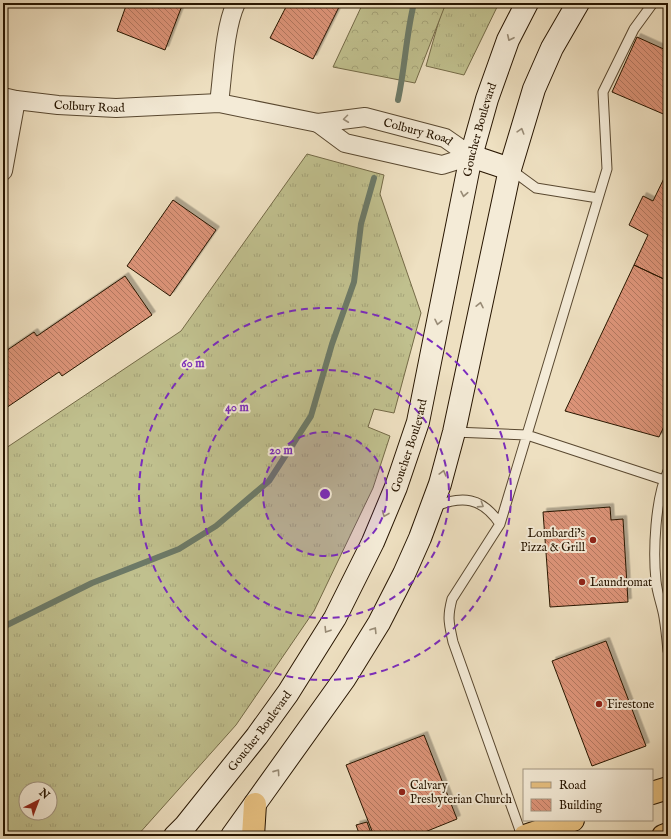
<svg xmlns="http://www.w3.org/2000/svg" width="671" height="839" viewBox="0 0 671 839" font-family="'IM FELL English',serif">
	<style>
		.grass { fill: url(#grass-tufts); stroke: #746a47; fill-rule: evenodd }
		.forest { fill: url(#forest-crowns); stroke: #746a47 }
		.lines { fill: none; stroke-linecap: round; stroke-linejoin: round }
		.stream { stroke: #6c7a68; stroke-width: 6 }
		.building { fill: url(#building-back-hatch); stroke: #271500; filter: url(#shadow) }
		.service-casing { stroke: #594830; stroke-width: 11 }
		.minor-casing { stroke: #594830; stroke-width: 20 }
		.secondary-casing { stroke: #271500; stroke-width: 24 }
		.primary-casing { stroke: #271500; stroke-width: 24 }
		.service { stroke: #f4ebd7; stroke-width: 9 }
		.minor { stroke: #f4ebd7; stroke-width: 18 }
		.secondary { stroke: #f4ebd7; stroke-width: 22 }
		.primary { stroke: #e7c080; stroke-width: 22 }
		.oneway { stroke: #988b76 }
		.ring { fill: none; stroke: #7b2cbf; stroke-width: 2; stroke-dasharray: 7 5 }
		.poi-dot { fill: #8f2418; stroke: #f4ebd7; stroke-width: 1.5 }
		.labels { text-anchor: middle; stroke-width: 4; stroke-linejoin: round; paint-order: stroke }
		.street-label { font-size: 12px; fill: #271500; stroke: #f4ebd7 }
		.poi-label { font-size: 12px; fill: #271500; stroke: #f4ebd7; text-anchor: start }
		.centre { fill: #7b2cbf; stroke: #f4ebd7; stroke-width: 2 }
		.ring-label { font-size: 12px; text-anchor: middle; font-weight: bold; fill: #7b2cbf; stroke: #f4ebd7; stroke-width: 4; stroke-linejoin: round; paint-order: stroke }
	</style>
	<defs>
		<pattern id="grass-tufts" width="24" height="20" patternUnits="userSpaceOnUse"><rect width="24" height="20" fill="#c0c08e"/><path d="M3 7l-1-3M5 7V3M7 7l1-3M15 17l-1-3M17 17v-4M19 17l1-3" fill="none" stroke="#a5a479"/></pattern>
		<pattern id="forest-crowns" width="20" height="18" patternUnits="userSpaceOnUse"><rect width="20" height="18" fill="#c0c08e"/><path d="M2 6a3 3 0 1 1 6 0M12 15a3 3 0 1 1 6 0" fill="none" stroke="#a5a479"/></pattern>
		<pattern id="building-back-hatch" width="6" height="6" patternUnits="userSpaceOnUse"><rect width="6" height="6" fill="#dd9479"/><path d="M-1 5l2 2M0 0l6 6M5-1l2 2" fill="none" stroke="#b37861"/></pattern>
		<filter id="shadow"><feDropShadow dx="3.5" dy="-3.5" stdDeviation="0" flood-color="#0004"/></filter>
	</defs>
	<rect width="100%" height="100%" fill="#eee0c1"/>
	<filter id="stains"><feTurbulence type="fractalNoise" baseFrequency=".005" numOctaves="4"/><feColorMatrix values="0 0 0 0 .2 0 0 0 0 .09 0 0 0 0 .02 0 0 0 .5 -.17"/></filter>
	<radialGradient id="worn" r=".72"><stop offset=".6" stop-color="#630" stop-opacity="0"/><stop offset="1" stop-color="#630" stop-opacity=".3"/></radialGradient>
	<path class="grass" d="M 444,3 L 499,3 L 464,75 L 426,66 Z
		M 307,154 L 384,175 L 380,194 L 421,313 L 394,413 L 374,409 L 368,427 L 390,436 L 373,488 L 314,611 L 236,725 L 137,836 L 3,836 L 3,450 L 181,331 ZM 26,789 L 50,789 L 50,813 L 26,813 Z"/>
	<path class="forest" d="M 363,3 L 446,3 L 415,83 L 333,67 Z"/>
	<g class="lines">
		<path class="stream" d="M 398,100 C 405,68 406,35 414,3
			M 3,627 L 92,583 L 179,549 L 216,526 L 269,481 L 311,416 L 332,344 L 354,282 L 361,224 L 374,178"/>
	</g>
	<path class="building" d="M 3,3 L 9,3 L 3,13 Z
		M 127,3 L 183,3 L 165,50 L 117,31 Z
		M 288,3 L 341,3 L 313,59 L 270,38 Z
		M 637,37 L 668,51 L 668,116 L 612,92 Z
		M 668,170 L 668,281 L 634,265 L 648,235 L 629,225 L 643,196 L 653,201 Z
		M 173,200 L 216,230 L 170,296 L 127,266 Z
		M 634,265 L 668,281 L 668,418 L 659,437 L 565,411 Z
		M 125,276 L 152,315 L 62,376 L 59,372 L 3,410 L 3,353 L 34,332 L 37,336 Z
		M 610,507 L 611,520 L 623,519 L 628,602 L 550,607 L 543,512 Z
		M 606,641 L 646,746 L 592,766 L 552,661 Z
		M 424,735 L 457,819 L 415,836 L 374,836 L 346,765 Z
		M 367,822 L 372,836 L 360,836 L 356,825 Z"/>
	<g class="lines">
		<g class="service-casing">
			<path id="service" d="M 510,169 L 536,188 L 598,198
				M 454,432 L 527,435 L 664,480
				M 668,471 C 655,499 653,551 656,581 C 657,593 662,605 664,617 C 666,629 667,640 668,651
				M 434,507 C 462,495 482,497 500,524
				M 522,836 L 453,642 C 449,623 447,618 452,599 L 500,524 L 607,169 L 603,92 L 634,29 L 653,3"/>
		</g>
		<g class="minor-casing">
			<g id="minor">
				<path id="s1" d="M 3,97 L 16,100 L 58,105 L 116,108 L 219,103 L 318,123 L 365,117 L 445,138 L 471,156"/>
				<path d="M 219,103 C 223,74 224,29 236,3"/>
				<path d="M 318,123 L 345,143 L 442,165 L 471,156"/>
				<path d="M 3,171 L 16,100"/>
			</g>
		</g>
		<g class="secondary-casing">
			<g id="secondary">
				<path d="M 471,156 L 510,169"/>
				<path id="s2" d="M 175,836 L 185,826 L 257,736 L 288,693 L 335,618 L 373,542 L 396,487 L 418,422 L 471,156 L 487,99 L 508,40 L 527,3"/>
				<path d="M 232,836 L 345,678 L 379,623 L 404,574 L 420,538 L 440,484 L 454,432 L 510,169 L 534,89 L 552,48 L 578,3"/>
			</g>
		</g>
		<g class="primary-casing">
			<path id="primary" d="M 652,793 L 668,788
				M 253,836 L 255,804
				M 525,836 L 573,820
				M 663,836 L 668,834"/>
		</g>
		<use href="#service" class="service"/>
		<use href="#minor" class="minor"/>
		<use href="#secondary" class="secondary"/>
		<use href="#primary" class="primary"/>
	</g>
	<defs><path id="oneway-chevron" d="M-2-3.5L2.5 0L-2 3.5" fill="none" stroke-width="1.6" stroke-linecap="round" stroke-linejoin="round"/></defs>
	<g class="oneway">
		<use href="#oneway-chevron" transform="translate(510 38) rotate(115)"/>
		<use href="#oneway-chevron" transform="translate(346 119) rotate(173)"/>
		<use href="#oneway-chevron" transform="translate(521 131) rotate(-73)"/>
		<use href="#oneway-chevron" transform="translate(464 194) rotate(101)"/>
		<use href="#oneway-chevron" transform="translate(480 305) rotate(-78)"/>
		<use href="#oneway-chevron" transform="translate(438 322) rotate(102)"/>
		<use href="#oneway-chevron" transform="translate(443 473) rotate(-75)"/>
		<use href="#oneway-chevron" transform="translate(481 505) rotate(33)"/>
		<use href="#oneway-chevron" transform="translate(385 514) rotate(112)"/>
		<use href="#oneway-chevron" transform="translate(327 630) rotate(122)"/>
		<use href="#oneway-chevron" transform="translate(374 630) rotate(-58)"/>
		<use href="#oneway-chevron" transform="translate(277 772) rotate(-55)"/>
	</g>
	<circle cx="325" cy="494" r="62" fill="#7b2cbf" fill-opacity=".12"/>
	<g class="ring">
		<circle cx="325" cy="494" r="62"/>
		<circle cx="325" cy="494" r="124"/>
		<circle cx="325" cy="494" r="186"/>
	</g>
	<g class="poi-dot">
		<circle cx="593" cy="540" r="4"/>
		<circle cx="582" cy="582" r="4"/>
		<circle cx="599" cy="704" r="4"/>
		<circle cx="402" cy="792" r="4"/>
	</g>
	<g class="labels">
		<g class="street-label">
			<text dy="4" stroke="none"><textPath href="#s1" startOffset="87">Colbury Road</textPath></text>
			<text dy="4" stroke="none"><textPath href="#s2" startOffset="783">Goucher Boulevard</textPath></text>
			<text dy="4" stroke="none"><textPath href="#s1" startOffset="420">Colbury Road</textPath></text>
			<text dy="4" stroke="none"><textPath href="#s2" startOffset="459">Goucher Boulevard</textPath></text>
			<text dy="4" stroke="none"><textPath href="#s2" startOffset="135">Goucher Boulevard</textPath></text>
		</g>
		<g class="poi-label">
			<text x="585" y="537" text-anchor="end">Lombardi’s<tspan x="585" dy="14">Pizza &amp; Grill</tspan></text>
			<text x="590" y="586">Laundromat</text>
			<text x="607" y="708">Firestone</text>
			<text x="410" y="789">Calvary<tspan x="410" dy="14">Presbyterian Church</tspan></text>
		</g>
	</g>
	<circle cx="325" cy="494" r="6" class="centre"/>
	<g class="ring-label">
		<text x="193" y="367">60 m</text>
		<text x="237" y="411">40 m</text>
		<text x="281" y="454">20 m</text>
	</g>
	<rect width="671" height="839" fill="none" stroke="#eee0c1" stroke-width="16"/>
	<rect x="4" y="4" width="663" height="831" fill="none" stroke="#271500" stroke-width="2"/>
	<rect x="8" y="8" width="655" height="823" fill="none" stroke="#271500"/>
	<rect x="523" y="769" width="130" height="52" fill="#f4ebd7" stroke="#a29581"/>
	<rect x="531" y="782" width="20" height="6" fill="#e7c080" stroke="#a29581"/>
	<text x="559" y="789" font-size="12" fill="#271500">Road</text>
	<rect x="531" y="799" width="20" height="12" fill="url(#building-back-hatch)" stroke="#a29581"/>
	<text x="559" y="809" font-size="12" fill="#271500">Building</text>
	<g transform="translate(38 801) rotate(42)"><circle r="19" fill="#f4ebd7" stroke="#a29581"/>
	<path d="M0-3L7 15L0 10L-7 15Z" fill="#8f2418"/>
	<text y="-6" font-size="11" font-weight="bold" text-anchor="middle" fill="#271500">N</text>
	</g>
	<rect width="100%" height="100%" filter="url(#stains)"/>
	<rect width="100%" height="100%" fill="url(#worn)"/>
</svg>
